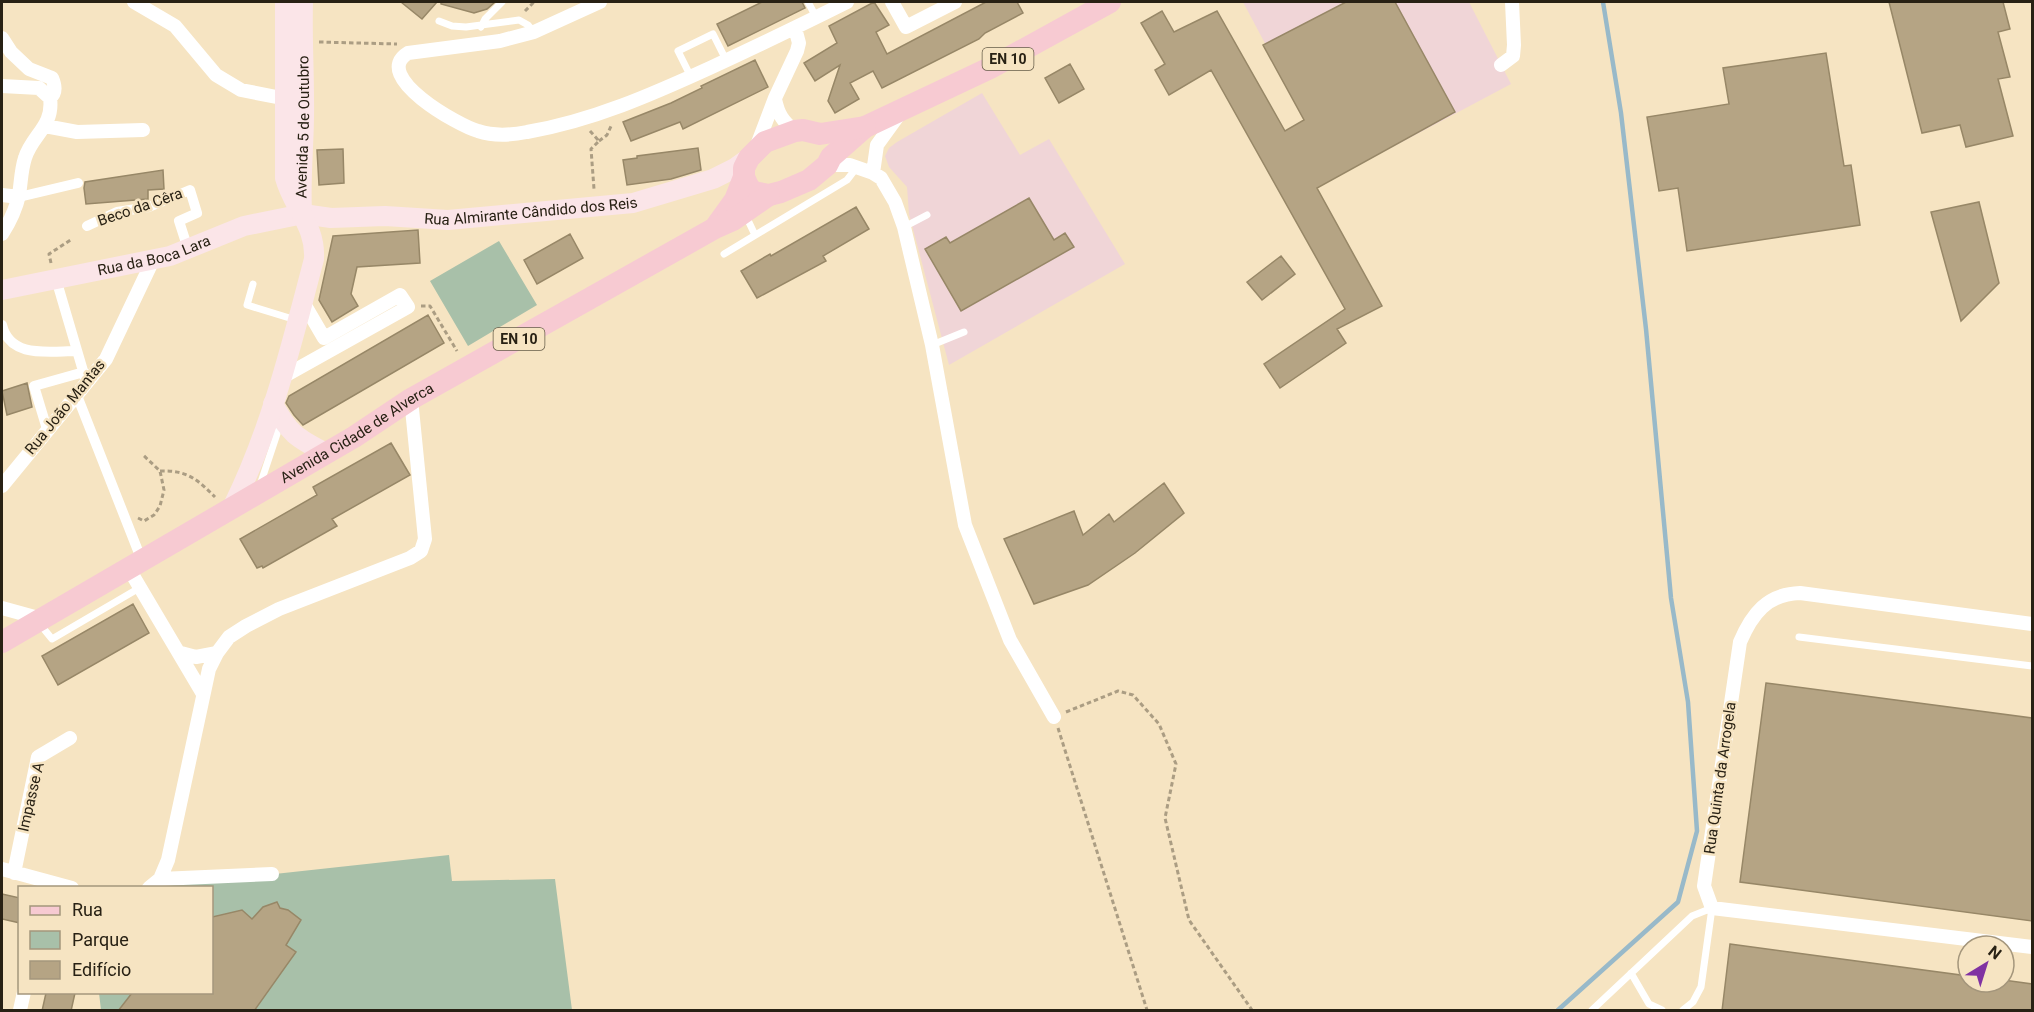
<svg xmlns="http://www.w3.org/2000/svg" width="2034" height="1012" viewBox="0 0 2034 1012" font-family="Roboto,sans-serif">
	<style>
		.commercial { fill: #f0d5d7 }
		.green { fill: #a8c0a9 }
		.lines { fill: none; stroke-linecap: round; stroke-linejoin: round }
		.stream { stroke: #98b9c9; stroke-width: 4.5 }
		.building { fill: #b5a484; stroke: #978767; stroke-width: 1.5 }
		.path { stroke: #ab9d83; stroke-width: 3; stroke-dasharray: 4.5 3; stroke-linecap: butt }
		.service { stroke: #fff; stroke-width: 7 }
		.pedestrian { stroke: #fff; stroke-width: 10 }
		.minor { stroke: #fff; stroke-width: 14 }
		.secondary { stroke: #fbe5e8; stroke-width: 20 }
		.primary { stroke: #f7cad2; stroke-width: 22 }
		.labels { text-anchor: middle; stroke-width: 5; stroke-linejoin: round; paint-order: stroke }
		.shield { fill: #f6e4c2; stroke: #665c48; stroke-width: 1.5 }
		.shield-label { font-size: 14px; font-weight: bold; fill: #282114 }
		.street-label { font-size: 15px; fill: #282114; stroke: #f6e4c2 }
	</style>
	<rect width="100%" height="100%" fill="#f6e4c2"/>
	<path class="commercial" d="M 1243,2 L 1469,2 L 1511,84 L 1336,177 Z
		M 982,93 L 1020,155 L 1049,139 L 1125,264 L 949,365 L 909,214 L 907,187 L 889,167 L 885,156 L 889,148 L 897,142 Z"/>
	<path class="green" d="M 499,241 L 537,305 L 468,346 L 430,281 Z
		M 449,855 L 452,881 L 555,879 L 572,1010 L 101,1010 L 99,993 L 212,992 L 212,888 L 163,887 L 165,886 Z"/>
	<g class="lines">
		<path class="stream" d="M 1558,1010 L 1678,902 L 1697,831 L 1688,702 L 1671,598 L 1646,329 L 1621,113 L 1603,2"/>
	</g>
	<path class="building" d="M 401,2 L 437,2 L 422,19 Z
		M 441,2 L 495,2 L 487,9 L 474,13 L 441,4 Z
		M 762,2 L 802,2 L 805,8 L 728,46 L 717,24 Z
		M 874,2 L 889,25 L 876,32 L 887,54 L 986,2 L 1017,2 L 1023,13 L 985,33 L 979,39 L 882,88 L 873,71 L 850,83 L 859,99 L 835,113 L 828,101 L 840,65 L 815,81 L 804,63 L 837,43 L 829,26 Z
		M 1346,2 L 1395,2 L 1455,112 L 1317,188 L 1382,306 L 1337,329 L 1346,343 L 1280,388 L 1264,364 L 1345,309 L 1211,70 L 1169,95 L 1155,70 L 1165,64 L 1141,23 L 1162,11 L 1174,32 L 1217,11 L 1285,131 L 1304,120 L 1263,45 Z
		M 1889,2 L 2003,2 L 2010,29 L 1998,32 L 2010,77 L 1998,79 L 2013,136 L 1966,147 L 1960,125 L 1922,133 Z
		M 1826,53 L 1844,166 L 1851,165 L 1860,225 L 1687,251 L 1678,188 L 1659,191 L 1647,117 L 1729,104 L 1723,68 Z
		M 755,60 L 768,87 L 683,129 L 680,122 L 631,141 L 623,122 L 671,103 L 702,88 L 701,86 Z
		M 1070,64 L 1084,89 L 1059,103 L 1045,78 Z
		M 698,148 L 701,170 L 671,179 L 627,185 L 623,160 L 637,158 L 637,156 Z
		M 343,149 L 344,183 L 319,185 L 317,150 Z
		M 163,170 L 164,189 L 148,190 L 148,199 L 86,204 L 84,188 L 85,182 Z
		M 1029,198 L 1054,240 L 1065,233 L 1074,247 L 961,311 L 925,249 L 946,237 L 950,243 Z
		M 1979,202 L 1999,283 L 1961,321 L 1931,212 Z
		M 856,207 L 869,229 L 823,256 L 826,261 L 757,298 L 741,271 L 770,254 L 771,256 Z
		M 418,230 L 420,263 L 357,267 L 351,294 L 358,306 L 332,322 L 319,300 L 333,236 Z
		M 570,234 L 583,258 L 537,284 L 524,260 Z
		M 1281,256 L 1295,274 L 1262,300 L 1247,282 Z
		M 428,315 L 444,343 L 303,425 L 294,415 L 286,403 L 289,396 Z
		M 27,383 L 32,407 L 7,415 L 2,391 Z
		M 391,443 L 410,475 L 332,519 L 337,526 L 263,568 L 262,566 L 257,568 L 240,539 L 317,495 L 313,487 Z
		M 1164,483 L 1184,513 L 1135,553 L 1088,585 L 1034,604 L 1004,539 L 1074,511 L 1083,535 L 1109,514 L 1114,522 Z
		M 133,604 L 149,633 L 58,685 L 42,656 Z
		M 1766,683 L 2032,718 L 2032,921 L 1740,882 Z
		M 2,894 L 20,898 L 20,923 L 2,919 Z
		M 277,902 L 280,908 L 288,910 L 301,920 L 286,945 L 296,952 L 254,1011 L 118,1011 L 132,993 L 212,993 L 212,917 L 242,910 L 252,919 L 263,907 Z
		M 1730,944 L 1968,976 L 1968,982 L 2004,982 L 2004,980 L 2032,984 L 2032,1011 L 1722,1011 Z
		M 46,993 L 75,993 L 71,1011 L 42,1011 Z"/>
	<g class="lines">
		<path class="path" d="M 525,11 L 534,2
			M 319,42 L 397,44
			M 590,131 L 599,141 L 591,149 L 594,189
			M 599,141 L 607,135 L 612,124
			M 51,263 L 49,254 L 72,239
			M 421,306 L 430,306 L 457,351
			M 160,471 C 187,470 197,479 215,497
			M 138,518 L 144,521 L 154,515 L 160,506 L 164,490 L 160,471 L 142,454
			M 1066,712 L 1118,691 L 1133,695 L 1159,724 L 1176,764 L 1165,818 L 1189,920 L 1252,1010
			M 1058,728 L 1147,1010"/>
		<path class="service" d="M 808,2 L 816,17
			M 439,21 L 452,26 L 466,27 L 519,20 L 528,25 L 534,32
			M 481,27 L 485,19 L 502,2
			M 691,77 L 678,51 L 713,34 L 726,60
			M 746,216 L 755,235
			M 904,227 L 927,215
			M 724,254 L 847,180 L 857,167
			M 253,284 L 247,305 L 296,320
			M 932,345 L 964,332
			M 260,485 L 277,434 L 276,421
			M 39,623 L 52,639 L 141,587
			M 1799,637 L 2032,666
			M 1631,973 L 1649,1004 L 1662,1010
			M 1592,1010 L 1692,916 L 1712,908 L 1701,987 L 1693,1002 L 1683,1010"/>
		<path class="pedestrian" d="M 19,197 L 78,183
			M 87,226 L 117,212 L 149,207 L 190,190 L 197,213 L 179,221 L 188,249
			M 56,279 L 86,381
			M 2,325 C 10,359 49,351 77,351
			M 76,393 L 142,561
			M 47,429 L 34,386 L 84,372"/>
		<path class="minor" d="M 134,2 L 175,26 L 216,75 L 241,90 L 292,100
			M 600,2 L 534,32 L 500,41 L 408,53 C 370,76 459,126 478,131 C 493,136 512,135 527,132 C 592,121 653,94 712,67 C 757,46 803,24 847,2
			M 892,2 L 906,27 L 955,2
			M 2,38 L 11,52 L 29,69 L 52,78 C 55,85 56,93 50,98
			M 1501,65 L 1513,56 L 1514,45 L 1512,2
			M 2,86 L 39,88 L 50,98
			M 775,99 C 778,114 783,122 795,131
			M 45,126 L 77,132 L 143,130
			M 756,148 L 775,98 L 797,51 L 799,43 L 795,28
			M 827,165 L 850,165 L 873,173 L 881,178 L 895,202 L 904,227 L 932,345 L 965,525 L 1010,640 L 1054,717
			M 873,173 L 877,145 L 898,116
			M 2,195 L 19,197
			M 2,234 C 9,223 16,209 19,195 C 21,183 21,170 25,158 C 32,135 54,126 50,98
			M 281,378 L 408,307 L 400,295 L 324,338 L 303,302
			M 2,486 L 106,359 L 153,260
			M 129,569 L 203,694
			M 2,608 L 42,619
			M 2032,624 L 1800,593 C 1767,594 1752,614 1740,642 L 1704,886 L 1712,908 L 2032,947
			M 181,653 L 196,657 L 217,653
			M 2,869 L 72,888
			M 14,873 L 38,757 L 70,738
			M 160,879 L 272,874
			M 149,888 L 160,879 L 168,860 L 209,669 L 217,653 L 229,637 L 246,626 L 279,609 L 410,558 L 421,551 L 425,539 L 411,399
			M 20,1010 L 24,992"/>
		<g class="secondary">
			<path id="s1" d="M 302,211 C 300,174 305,137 304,100 C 304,67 302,34 303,2"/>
			<path id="s2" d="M 2,290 L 170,256 L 244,226 L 303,214 L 331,218 L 385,216 L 448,220 L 633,203 L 713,179 L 735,168 L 749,158"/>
			<path d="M 273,404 C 289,433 296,438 326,453"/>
			<path d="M 232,508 C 271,430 292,343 314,259 C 316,225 293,208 285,178 L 285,2"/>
		</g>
		<g class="primary">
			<path d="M 744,177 L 748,186 L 753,192 L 769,195 L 781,192 L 809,180 L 827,165 L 831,157 L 865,127 L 990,68 L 1110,2"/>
			<path d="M 717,225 L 735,200 L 744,177 L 744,168 L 749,158 L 765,142 L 795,131 L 803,130 L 820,134 L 865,127"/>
			<path id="s3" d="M 2,642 L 354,437 L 411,399 L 715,228 L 733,220 L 769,195"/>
		</g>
	</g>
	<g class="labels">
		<g class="shield">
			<rect x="982.5" y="48" width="51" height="22" rx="4.5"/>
			<rect x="493.5" y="328" width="51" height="22" rx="4.5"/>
		</g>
		<g class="shield-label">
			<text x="1008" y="64">EN 10</text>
			<text x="519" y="344">EN 10</text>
		</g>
		<g class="street-label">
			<text dy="5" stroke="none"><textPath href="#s1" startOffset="84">Avenida 5 de Outubro</textPath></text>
			<text transform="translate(140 207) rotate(-19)" y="5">Beco da Cêra</text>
			<text dy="5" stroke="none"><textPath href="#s2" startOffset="540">Rua Almirante Cândido dos Reis</textPath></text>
			<text dy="5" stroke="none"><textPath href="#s2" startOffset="156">Rua da Boca Lara</textPath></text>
			<text transform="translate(65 407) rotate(-51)" y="5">Rua João Mantas</text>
			<text dy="5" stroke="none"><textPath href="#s3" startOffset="412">Avenida Cidade de Alverca</textPath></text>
			<text transform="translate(1720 778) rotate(-82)" y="5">Rua Quinta da Arrogela</text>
			<text transform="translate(31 797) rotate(-77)" y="5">Impasse A</text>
		</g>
	</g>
	<rect width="2034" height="1012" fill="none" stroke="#282114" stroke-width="6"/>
	<rect x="18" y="886" width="195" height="108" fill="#f6e4c2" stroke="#a4967c" stroke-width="1.5"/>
	<rect x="30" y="906" width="30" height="9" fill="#f7cad2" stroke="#a4967c" stroke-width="1.5"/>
	<text x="72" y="916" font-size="18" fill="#282114">Rua</text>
	<rect x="30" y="931" width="30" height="18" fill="#a8c0a9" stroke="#a4967c" stroke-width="1.5"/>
	<text x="72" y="946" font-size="18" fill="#282114">Parque</text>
	<rect x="30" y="961" width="30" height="18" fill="#b5a484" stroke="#a4967c" stroke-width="1.5"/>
	<text x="72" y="976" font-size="18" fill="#282114">Edifício</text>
	<g transform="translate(1986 964) rotate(38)"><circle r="28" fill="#f6e4c2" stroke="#a4967c" stroke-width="1.5"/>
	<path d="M0-4.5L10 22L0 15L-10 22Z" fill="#8032a2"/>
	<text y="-9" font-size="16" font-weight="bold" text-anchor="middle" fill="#282114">N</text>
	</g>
</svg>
